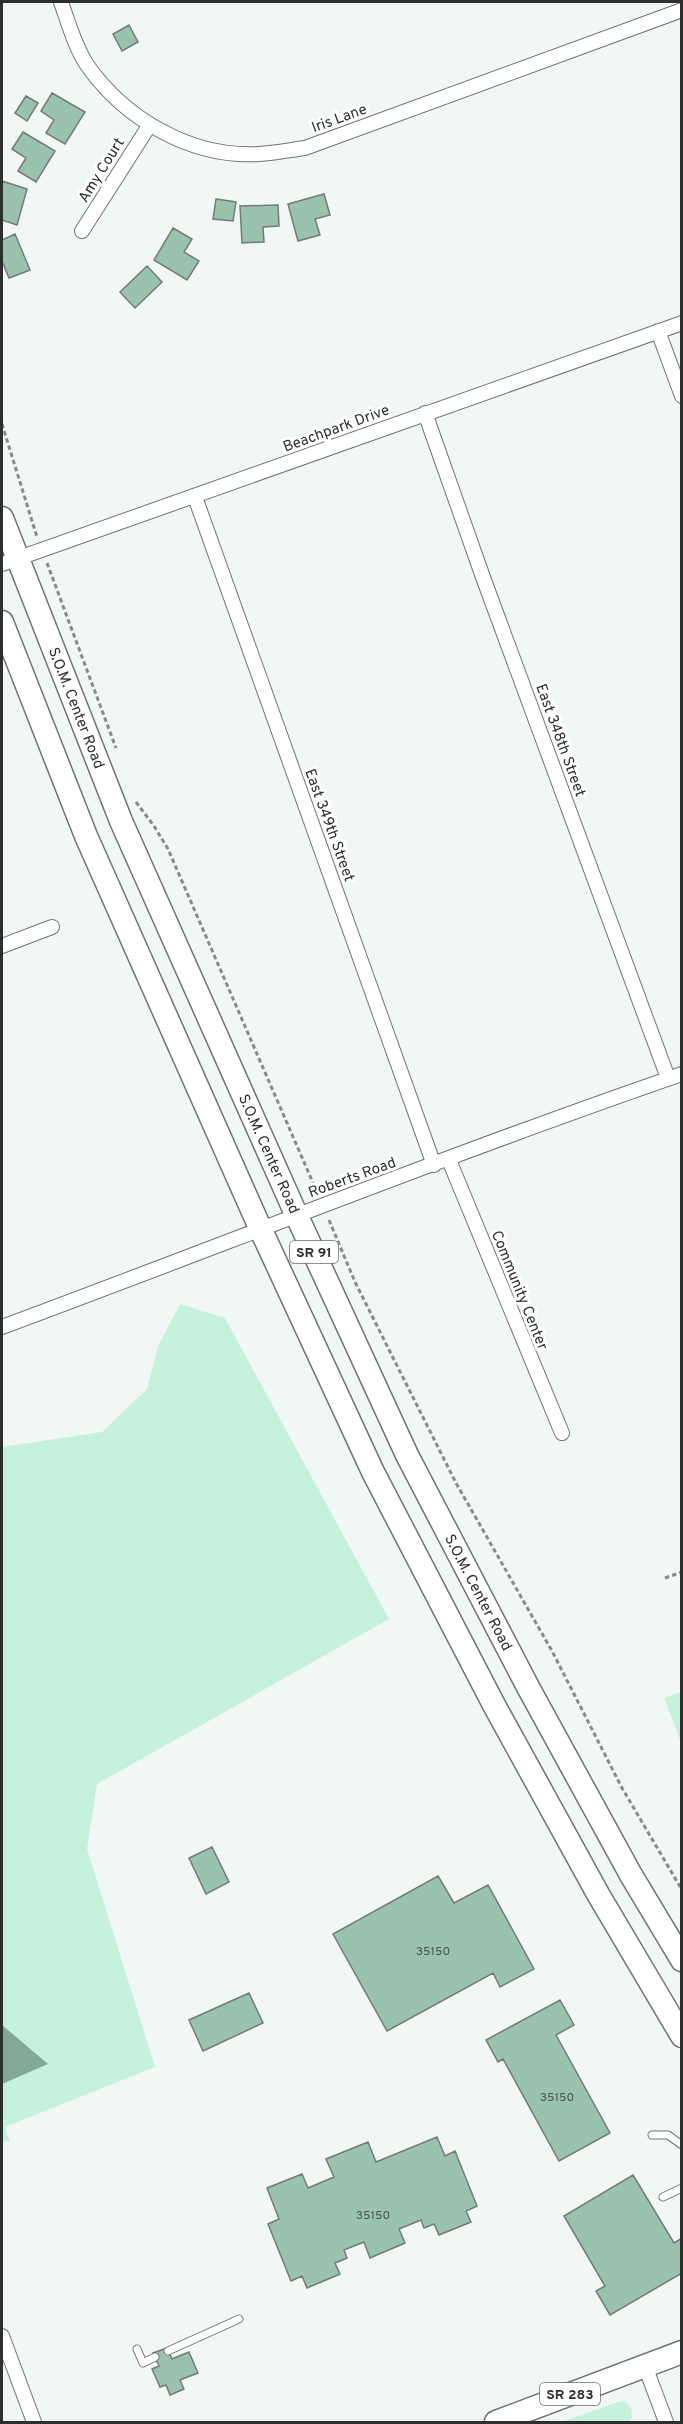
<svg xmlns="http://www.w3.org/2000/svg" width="683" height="2424" viewBox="0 0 683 2424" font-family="Overpass,sans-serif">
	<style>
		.green { fill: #c6f1dd }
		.water { fill: #80a996 }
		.building { fill: #99c3af; stroke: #747a77; stroke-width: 1.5 }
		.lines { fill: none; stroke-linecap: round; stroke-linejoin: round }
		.service-casing { stroke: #6f7472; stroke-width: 9 }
		.minor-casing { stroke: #6f7472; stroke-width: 16 }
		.primary-casing { stroke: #6f7472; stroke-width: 25 }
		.path { stroke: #878b89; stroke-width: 3; stroke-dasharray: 4.5 3; stroke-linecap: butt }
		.service { stroke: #fff; stroke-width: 7 }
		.minor { stroke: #fff; stroke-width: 14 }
		.primary { stroke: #fff; stroke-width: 22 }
		.labels { text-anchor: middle; stroke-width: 6; stroke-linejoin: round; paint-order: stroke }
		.number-label { font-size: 12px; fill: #48544e }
		.shield { fill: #fff; stroke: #6c6d6d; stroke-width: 1.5 }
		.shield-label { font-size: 14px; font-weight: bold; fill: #2d2f2e }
		.street-label { font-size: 15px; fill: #2d2f2e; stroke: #fff }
	</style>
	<rect width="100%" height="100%" fill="#f1f7f4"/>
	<path class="green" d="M 180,1304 L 225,1318 L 389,1619 L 97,1784 L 87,1849 L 155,2067 L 5,2127 L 10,2141 L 2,2142 L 2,2084 L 48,2064 L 2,2025 L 2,1447 L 102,1432 L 147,1389 L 158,1346 Z
		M 681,1692 L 681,1742 L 664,1698 Z
		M 624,2400 L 631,2408 L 632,2418 L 628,2422 L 561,2422 Z"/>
	<path class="water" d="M 2,2025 L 48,2064 L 2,2084 Z"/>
	<path class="building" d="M 129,25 L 138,42 L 122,51 L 113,34 Z
		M 52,93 L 85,112 L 65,144 L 46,133 L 54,120 L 41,111 Z
		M 26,96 L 38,103 L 27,121 L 15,113 Z
		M 23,132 L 55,151 L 36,182 L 18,171 L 26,158 L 12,149 Z
		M 2,181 L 27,189 L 17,225 L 2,220 Z
		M 324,194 L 330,215 L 315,219 L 320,235 L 298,241 L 288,204 Z
		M 216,199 L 236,202 L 233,221 L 213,219 Z
		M 278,205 L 279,226 L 263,227 L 264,242 L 242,243 L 240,206 Z
		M 173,228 L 192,239 L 184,252 L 199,261 L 187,280 L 154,260 Z
		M 15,234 L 30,270 L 9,278 L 2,261 L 2,240 Z
		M 147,266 L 162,282 L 135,308 L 120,292 Z
		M 212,1847 L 229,1882 L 206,1894 L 189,1858 Z
		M 438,1876 L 454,1903 L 488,1885 L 534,1969 L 500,1987 L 493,1973 L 387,2031 L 333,1934 Z
		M 249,1993 L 263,2023 L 203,2051 L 189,2020 Z
		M 560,2000 L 574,2025 L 556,2035 L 610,2133 L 559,2161 L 503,2059 L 498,2062 L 486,2040 Z
		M 437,2137 L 445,2156 L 455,2151 L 477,2206 L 466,2211 L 471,2222 L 439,2235 L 434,2224 L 424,2228 L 421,2220 L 399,2229 L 405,2243 L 370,2258 L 364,2242 L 344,2250 L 347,2258 L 335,2263 L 340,2274 L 307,2288 L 302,2276 L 291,2281 L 268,2224 L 279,2219 L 267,2188 L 302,2174 L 308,2188 L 334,2177 L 326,2159 L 368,2142 L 376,2162 Z
		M 633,2175 L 674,2243 L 682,2238 L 682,2273 L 610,2315 L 596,2291 L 605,2286 L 564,2216 Z
		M 167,2348 L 172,2359 L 189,2352 L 198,2373 L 180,2380 L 184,2389 L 170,2395 L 166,2385 L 160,2387 L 152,2369 L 159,2366 L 153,2353 Z"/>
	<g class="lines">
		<g class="service-casing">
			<path id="service" d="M 652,2135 L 668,2135 L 682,2145
				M 663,2197 L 682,2188
				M 137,2349 L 143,2363 L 155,2357
				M 168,2351 L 239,2319"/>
		</g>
		<g class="minor-casing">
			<path id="minor" d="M 61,2 C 68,22 75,47 87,65 C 125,119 191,158 259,154 C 274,153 290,150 305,148 L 682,10
				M 82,231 L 149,126
				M 658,331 L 682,396
				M 425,413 L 484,580 L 668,1078
				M 195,497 L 434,1165
				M 2,564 L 682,323
				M 2,946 L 52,927
				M 449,1160 L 562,1433
				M 2,1327 C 228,1243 453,1153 682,1074
				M 2,2336 L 34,2422
				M 645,2366 L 666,2422"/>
		</g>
		<g class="primary-casing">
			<g id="primary">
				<path id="s1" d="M 2,518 L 121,821 L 296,1214 L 407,1455 L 528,1687 L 631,1875 L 682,1960"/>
				<path d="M 2,622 L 86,836 L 261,1230 L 373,1472 L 494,1705 L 598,1894 L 682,2036"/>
				<path d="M 496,2422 L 682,2352"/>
			</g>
		</g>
		<path class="path" d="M 2,424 L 37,537
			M 47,563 L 116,748
			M 136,802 L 154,826 L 168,849 L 317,1192
			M 329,1220 L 355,1282 L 456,1483 L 552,1651 L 622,1788 L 682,1890
			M 665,1578 L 682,1572"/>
		<use href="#service" class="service"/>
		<use href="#minor" class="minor"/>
		<use href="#primary" class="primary"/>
	</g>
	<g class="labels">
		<g class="number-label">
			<text x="433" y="1955">35150</text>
			<text x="557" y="2101">35150</text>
			<text x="373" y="2219">35150</text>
		</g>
		<g class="shield">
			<rect x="290" y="1241" width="48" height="22" rx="4.5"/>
			<rect x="540" y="2383" width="60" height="22" rx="4.5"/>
		</g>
		<g class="shield-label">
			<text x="314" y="1257">SR 91</text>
			<text x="570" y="2399">SR 283</text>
		</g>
		<g class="street-label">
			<text transform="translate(339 118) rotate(-20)" y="5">Iris Lane</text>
			<text transform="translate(101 170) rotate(-58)" y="5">Amy Court</text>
			<text transform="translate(336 428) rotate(-20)" y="5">Beachpark Drive</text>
			<text dy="5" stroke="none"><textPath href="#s1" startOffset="204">S.O.M. Center Road</textPath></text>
			<text transform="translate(561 740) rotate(70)" y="5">East 348th Street</text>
			<text transform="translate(330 825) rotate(70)" y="5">East 349th Street</text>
			<text dy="5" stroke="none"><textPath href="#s1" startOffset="690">S.O.M. Center Road</textPath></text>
			<text transform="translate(352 1177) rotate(-20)" y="5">Roberts Road</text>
			<text transform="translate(520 1290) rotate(68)" y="5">Community Center</text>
			<text dy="5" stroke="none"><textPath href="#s1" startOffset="1176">S.O.M. Center Road</textPath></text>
		</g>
	</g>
	<rect width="683" height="2424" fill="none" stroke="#2d2f2e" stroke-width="6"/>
</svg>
